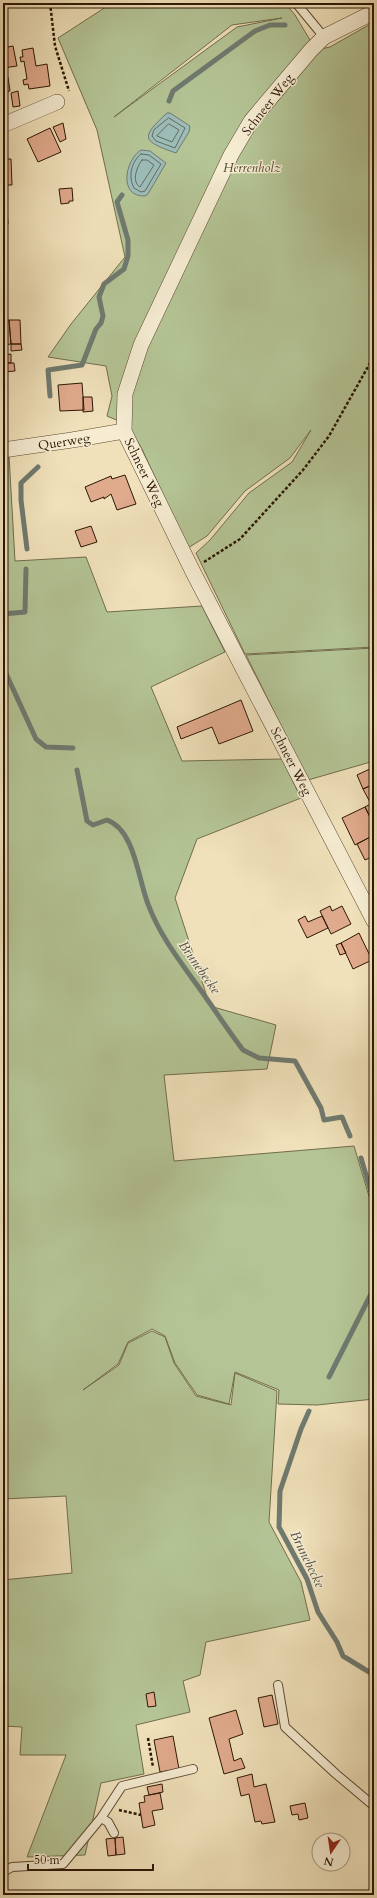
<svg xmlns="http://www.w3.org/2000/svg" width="377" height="1898" viewBox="0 0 377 1898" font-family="Cardo,serif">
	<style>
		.green { fill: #b4c495; stroke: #706d4c; fill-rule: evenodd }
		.water { fill: #9cbcb8; stroke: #6f7a70 }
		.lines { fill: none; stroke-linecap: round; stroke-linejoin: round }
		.shore { stroke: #64695e; stroke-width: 1 }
		.stream { stroke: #6f7a70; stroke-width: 5 }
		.building { fill: #e0aa8c; stroke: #2c1604 }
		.service-casing { stroke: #5d4932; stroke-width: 10 }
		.minor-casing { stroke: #5d4932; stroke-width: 16 }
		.path { stroke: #2c1604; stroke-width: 2.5; stroke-dasharray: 3 2; stroke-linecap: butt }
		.service { stroke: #f5ecd2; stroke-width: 8 }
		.minor { stroke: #f5ecd2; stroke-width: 15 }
		.labels { text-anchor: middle; stroke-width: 3; stroke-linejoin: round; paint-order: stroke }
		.street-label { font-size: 13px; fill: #2c1604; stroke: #f5ecd2 }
		.park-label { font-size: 13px; font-style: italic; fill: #554a30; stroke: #f5ecd2 }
		.water-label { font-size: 14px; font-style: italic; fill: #535043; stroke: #f5ecd2 }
	</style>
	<rect width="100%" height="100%" fill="#f0e1ba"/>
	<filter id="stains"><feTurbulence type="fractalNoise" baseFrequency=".005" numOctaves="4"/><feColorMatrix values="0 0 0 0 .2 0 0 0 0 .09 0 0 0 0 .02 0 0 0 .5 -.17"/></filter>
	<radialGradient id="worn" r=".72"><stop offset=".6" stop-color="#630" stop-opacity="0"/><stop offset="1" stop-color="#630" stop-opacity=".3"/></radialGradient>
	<path class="green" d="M 112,3 L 285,3 L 295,15 L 316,50 L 330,47 L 374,22 L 374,647 L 245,654 L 196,553 L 210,540 L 249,493 L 292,462 L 311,430 L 290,458 L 245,491 L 207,536 L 188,548 L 141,447 L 126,424 L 107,416 L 112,396 L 106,366 L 48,357 L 71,324 L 125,257 L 97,130 L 58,38 ZM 282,18 L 237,27 L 114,117 L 232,25 Z
		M 9,455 L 15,561 L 86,557 L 107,612 L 202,606 L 225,652 L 151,687 L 182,761 L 282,759 L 301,798 L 197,839 L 175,898 L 210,1006 L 276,1025 L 267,1069 L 164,1075 L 174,1161 L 354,1146 L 374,1213 L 374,1399 L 317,1405 L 278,1404 L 279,1390 L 235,1372 L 229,1404 L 197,1395 L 175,1363 L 165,1336 L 152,1329 L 128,1342 L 118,1364 L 83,1390 L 119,1365 L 128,1343 L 152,1331 L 165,1337 L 174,1363 L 196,1396 L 231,1405 L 235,1373 L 277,1391 L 269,1522 L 301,1582 L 310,1620 L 206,1642 L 200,1675 L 183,1681 L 190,1712 L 136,1725 L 144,1774 L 101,1783 L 85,1855 L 27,1857 L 66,1755 L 20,1755 L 22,1727 L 3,1726 L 3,1580 L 72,1573 L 66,1496 L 3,1499 L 3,456 Z
		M 374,648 L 374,761 L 308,780 L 246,655 Z"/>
	<path class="water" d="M 167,113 L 170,113 L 190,126 L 189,132 L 176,153 C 142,141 140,138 167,113 Z
		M 141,150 L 150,151 L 166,163 L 148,194 L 145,196 C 118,197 125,160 141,150 Z"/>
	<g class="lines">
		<path class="shore" d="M 169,118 L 185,128 L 175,148 L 156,141 L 152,136 L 154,130 Z
			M 169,124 L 179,130 L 172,142 L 157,136 Z
			M 141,154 L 149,155 L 161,164 L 145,191 L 141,192 L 134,188 C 128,177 131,162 141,154 Z
			M 142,160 L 147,160 L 154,165 L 140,187 C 131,181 137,167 142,160 Z"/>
		<path class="stream" d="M 169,101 L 173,91 L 255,31 L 270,25 L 285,25
			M 50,396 L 48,370 L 82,365 L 96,329 L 101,323 L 103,316 L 99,297 L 104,284 L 124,269 L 128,256 L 128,240 L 117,202 L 122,195
			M 27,549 L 21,500 L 21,483 L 38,467
			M 3,614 L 25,612 L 26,569
			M 3,667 L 36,739 L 46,747 L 73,748
			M 77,770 L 87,821 L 93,825 L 107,820 C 135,830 138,879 148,904 C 159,934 179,960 197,985 C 213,1007 227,1029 243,1050 L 259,1058 L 295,1061 L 321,1108 L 324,1120 L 342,1117 L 350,1136
			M 361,1158 L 374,1202
			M 329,1377 L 374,1288
			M 309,1411 L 301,1429 L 280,1491 L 279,1527 L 307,1579 L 318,1612 L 337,1642 L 343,1656 L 374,1675"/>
	</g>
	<path class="building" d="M 13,46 L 17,66 L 3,68 L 3,48 Z
		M 33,48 L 36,66 L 47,64 L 50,86 L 29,89 L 28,84 L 24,85 L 23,80 L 27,79 L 24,61 L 21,62 L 20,57 L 23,57 L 22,50 Z
		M 8,77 L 10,91 L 3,92 L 3,78 Z
		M 18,91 L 20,106 L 13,107 L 11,93 Z
		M 63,123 L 66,139 L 60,142 L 53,127 Z
		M 50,128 L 61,152 L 38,162 L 27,139 Z
		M 3,159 L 11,159 L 12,185 L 3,185 Z
		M 72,188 L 73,201 L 69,201 L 69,203 L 61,204 L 59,189 Z
		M 3,210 L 7,210 L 8,224 L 3,224 Z
		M 3,289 L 5,289 L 7,305 L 3,305 Z
		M 9,320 L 11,344 L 3,345 L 3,321 Z
		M 9,320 L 20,320 L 21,344 L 11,344 Z
		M 11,344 L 21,344 L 22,350 L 11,351 Z
		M 11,354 L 11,363 L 3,363 L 3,355 Z
		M 3,363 L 14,363 L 15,371 L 3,372 Z
		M 82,383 L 84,410 L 60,411 L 58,385 Z
		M 83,397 L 92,397 L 93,411 L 83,412 Z
		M 125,475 L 136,504 L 117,510 L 111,494 L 104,499 L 104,497 L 91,502 L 85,487 L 111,476 L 112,479 Z
		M 91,526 L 97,542 L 81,547 L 75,531 Z
		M 241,700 L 253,731 L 219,744 L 212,727 L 181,739 L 177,727 Z
		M 374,767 L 374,784 L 363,789 L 357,775 Z
		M 374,784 L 374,802 L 371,804 L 363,789 Z
		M 374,802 L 374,822 L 373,823 L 365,807 Z
		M 365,807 L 374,825 L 374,835 L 355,845 L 342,818 Z
		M 374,835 L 374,856 L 365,860 L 357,844 Z
		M 330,906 L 332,911 L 342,906 L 351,924 L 331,934 L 320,911 Z
		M 305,916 L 308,922 L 322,916 L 328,928 L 307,938 L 298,920 Z
		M 359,933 L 372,960 L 353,969 L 341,943 Z
		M 341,943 L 346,953 L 340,955 L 336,945 Z
		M 154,1692 L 156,1706 L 148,1707 L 146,1694 Z
		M 272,1695 L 278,1724 L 264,1727 L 258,1698 Z
		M 236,1710 L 243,1734 L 229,1739 L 234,1761 L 241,1758 L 245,1768 L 224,1774 L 209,1718 Z
		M 173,1736 L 179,1769 L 160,1772 L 154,1740 Z
		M 252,1774 L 254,1787 L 266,1784 L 275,1822 L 262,1824 L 261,1821 L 255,1822 L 249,1794 L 241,1796 L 237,1778 Z
		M 162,1784 L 163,1792 L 149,1795 L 147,1787 Z
		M 160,1793 L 163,1809 L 152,1811 L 155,1825 L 143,1828 L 139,1803 L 145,1802 L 144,1796 Z
		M 305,1803 L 308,1818 L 299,1820 L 298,1814 L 292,1815 L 290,1806 Z
		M 123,1837 L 125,1854 L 116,1855 L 115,1838 Z
		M 115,1838 L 116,1855 L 108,1856 L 106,1839 Z"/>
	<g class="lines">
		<g class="service-casing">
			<path id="service" d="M 296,3 L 324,37
				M 278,1685 L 285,1727 L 336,1774 L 374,1806
				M 101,1818 L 122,1786 L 193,1769
				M 3,1872 L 12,1867 L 63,1864 L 101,1818 L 108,1822 L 114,1833"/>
		</g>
		<g class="minor-casing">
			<path id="minor" d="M 374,12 L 324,37 L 311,50 L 251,121 L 231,155 L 141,345 L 125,394 L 124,431 L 192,570 L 374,921
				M 3,125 L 57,102
				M 3,450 L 72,440 L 124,431"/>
		</g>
		<path class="path" d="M 50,3 L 55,46 L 69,91
			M 204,562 L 240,539 L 303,470 L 329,436 L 374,356
			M 148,1738 L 153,1767
			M 119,1810 L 141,1815"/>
		<use href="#service" class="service"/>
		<use href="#minor" class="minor"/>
	</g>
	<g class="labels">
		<g class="street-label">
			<text transform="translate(267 104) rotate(-52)" y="5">Schneer Weg</text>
			<text transform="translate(64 441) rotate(-9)" y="5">Querweg</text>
			<text transform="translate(145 472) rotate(64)" y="5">Schneer Weg</text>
			<text transform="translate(292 761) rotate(63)" y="5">Schneer Weg</text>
		</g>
		<g class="park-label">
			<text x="252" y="172">Herrenholz</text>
		</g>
		<g class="water-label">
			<text transform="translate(200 967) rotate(55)" y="5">Brunebecke</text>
			<text transform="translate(308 1559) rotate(64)" y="5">Brunebecke</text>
		</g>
	</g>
	<rect width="377" height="1898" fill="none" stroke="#f0e1ba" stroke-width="16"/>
	<rect x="4" y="4" width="369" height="1890" fill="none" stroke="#2c1604" stroke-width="2"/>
	<rect x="8" y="8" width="361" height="1882" fill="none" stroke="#2c1604"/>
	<g transform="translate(331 1852) rotate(193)"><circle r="19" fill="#f5ecd2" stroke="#a59680"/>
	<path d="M0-3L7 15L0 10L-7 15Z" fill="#8f2418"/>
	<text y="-6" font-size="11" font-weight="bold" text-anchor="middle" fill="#2c1604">N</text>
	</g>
	<path d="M28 1864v6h125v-6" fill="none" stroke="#2c1604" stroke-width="2"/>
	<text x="34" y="1864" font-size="12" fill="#2c1604" stroke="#f5ecd2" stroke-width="3" paint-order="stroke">50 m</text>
	<rect width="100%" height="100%" filter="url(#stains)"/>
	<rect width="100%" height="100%" fill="url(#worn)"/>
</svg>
